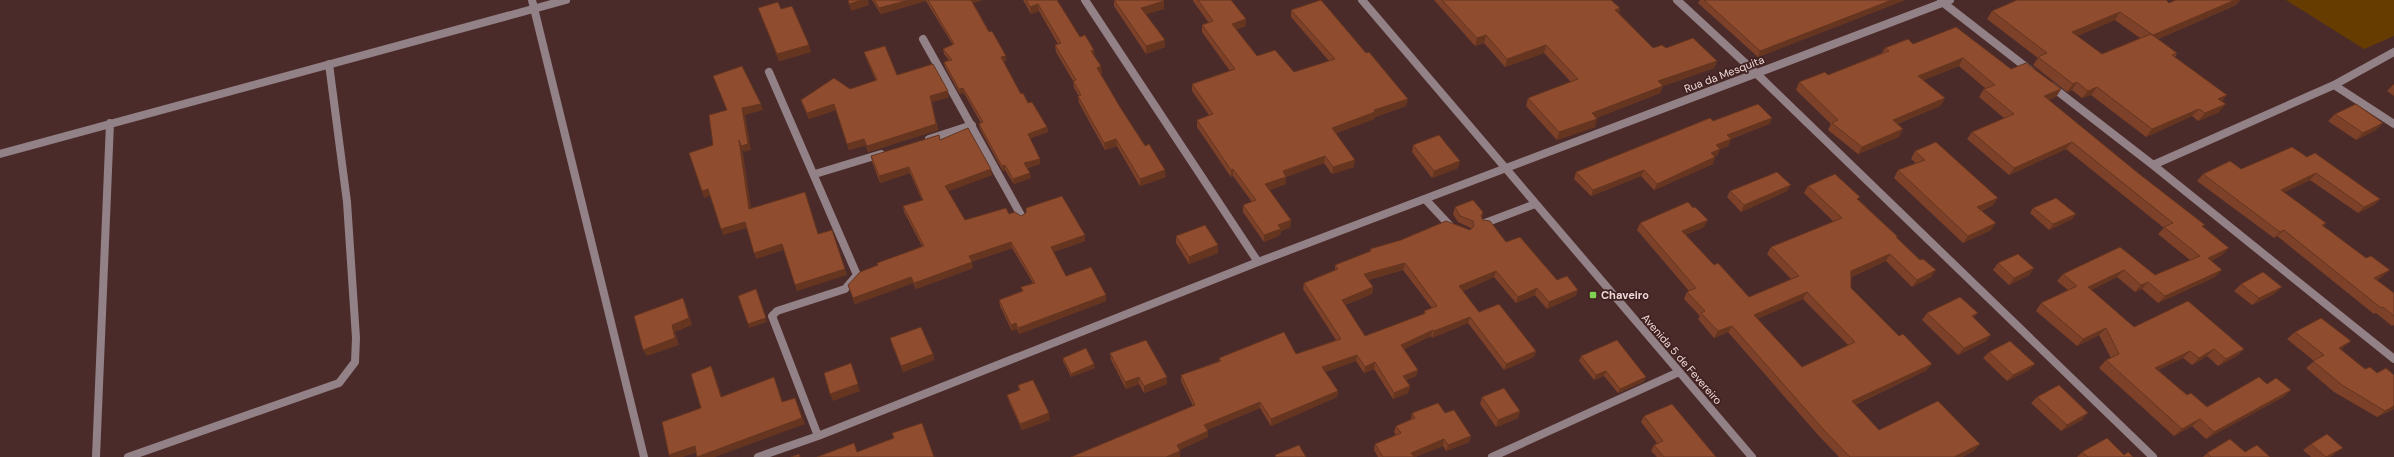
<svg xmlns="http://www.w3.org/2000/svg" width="2394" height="457" viewBox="0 0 2394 457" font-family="'DM Sans',sans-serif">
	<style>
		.green { fill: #663c00 }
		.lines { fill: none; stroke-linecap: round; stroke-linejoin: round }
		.service { stroke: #928186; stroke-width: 8 }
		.minor { stroke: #928186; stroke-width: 8 }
		.tertiary { stroke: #928186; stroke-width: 8 }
		.wall { fill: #7c4128; fill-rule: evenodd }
		.shaded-wall { fill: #653520 }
		.building { fill: #904c2e; stroke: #653520; fill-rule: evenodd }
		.poi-dot { fill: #80d051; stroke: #402121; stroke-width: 1.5 }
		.labels { text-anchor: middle; stroke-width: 3.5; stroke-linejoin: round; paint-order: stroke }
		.street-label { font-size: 11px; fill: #eed8d7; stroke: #402121 }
		.poi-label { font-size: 11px; font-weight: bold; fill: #eed8d7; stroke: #402121; text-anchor: start }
	</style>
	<rect width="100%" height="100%" fill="#4b2b2a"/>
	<path class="green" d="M 2286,0 L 2394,0 L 2394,36 L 2364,49 Z"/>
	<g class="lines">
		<path class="service" d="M 1426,200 L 1453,229
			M 1485,223 L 1535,204"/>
		<path class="minor" d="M 532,0 L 644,457
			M 1085,0 L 1258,262
			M 1677,0 L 1757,74 L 2153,457
			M 1941,1 L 2031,71
			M 923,39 L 1022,217
			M 769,72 L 857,275 L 845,289 L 777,311 L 772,316 L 818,436
			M 2334,85 L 2394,124
			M 2051,86 L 2153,165 L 2394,359
			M 929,139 L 972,125
			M 0,154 L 566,0
			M 2153,165 L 2334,85 L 2394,52
			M 815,174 L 881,154
			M 96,457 L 110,123
			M 128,457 L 339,383 L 355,362 L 356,338 L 347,202 L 329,64
			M 758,457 L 818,436 L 1258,262 L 1950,0
			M 1492,457 L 1679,372"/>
		<path class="tertiary" d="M 1362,0 L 1752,457"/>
	</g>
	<path class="wall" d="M 872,0 L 982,0 L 973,3 L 1006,61 L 1003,62 L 1021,94 L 1047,127 L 1048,132 L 1030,138 L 1040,164 L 1027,168 L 1031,178 L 1014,184 L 1005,170 L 1003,171 L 980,129 L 979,124 L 981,123 L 964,93 L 960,94 L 945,67 L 944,62 L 949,60 L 944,54 L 943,49 L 953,45 L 926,1 L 881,14 Z
		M 1023,0 L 1057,0 L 1080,37 L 1095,57 L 1102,73 L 1100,74 L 1120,107 L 1166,177 L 1140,186 L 1117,146 L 1105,150 L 1079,103 L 1078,96 L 1079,96 L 1074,88 L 1073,81 L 1056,52 L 1055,45 L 1058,44 L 1039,11 L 1031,14 Z
		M 1114,0 L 1163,0 L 1164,9 L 1146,14 L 1165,40 L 1165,47 L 1146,54 L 1114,6 Z
		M 1193,0 L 1231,0 L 1246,19 L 1246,26 L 1236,29 L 1257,56 L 1294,72 L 1329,61 L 1291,17 L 1291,10 L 1406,106 L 1375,117 L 1374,119 L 1336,133 L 1354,167 L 1332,174 L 1324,163 L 1286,177 L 1286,184 L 1269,190 L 1291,220 L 1290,227 L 1281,231 L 1280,235 L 1264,242 L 1243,212 L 1243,205 L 1252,202 L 1233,176 L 1231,177 L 1197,127 L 1197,120 L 1209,115 L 1192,91 L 1192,84 L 1230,71 L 1202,32 L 1202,25 L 1209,23 L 1193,1 Z
		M 1434,0 L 1592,0 L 1620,8 L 1619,13 L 1653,48 L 1666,48 L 1717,61 L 1714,68 L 1663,86 L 1660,93 L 1596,118 L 1595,127 L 1557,140 L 1526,106 L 1528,98 L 1571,82 L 1544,53 L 1505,67 L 1484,43 L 1475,46 Z
		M 1700,0 L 1905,0 L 1758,57 L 1698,3 Z
		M 2176,0 L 2240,0 L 2236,5 L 2158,39 L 2177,53 L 2175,57 L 2222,101 L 2219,112 L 2198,121 L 2192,116 L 2146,137 L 2091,95 L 2082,98 L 2072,90 L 2067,92 L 2033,65 L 2038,58 L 1987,19 L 1992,11 L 2169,3 ZM 2115,20 L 2140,38 L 2102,54 L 2077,36 Z
		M 758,8 L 781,9 L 811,52 L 779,61 Z
		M 1913,44 L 2011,69 L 2061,89 L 2056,97 L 2048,100 L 2203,227 L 2222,255 L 2211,261 L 2215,277 L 2158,303 L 2142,289 L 2135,292 L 2117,277 L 2091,290 L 2134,327 L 2244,349 L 2237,356 L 2218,366 L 2207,356 L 2192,365 L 2183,358 L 2158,370 L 2187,395 L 2207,407 L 2267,384 L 2291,390 L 2283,397 L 2206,439 L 2192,426 L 2174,436 L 2099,368 L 2106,360 L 2111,358 L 2099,335 L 2077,346 L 2036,311 L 2041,303 L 2068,290 L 2057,281 L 2063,274 L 2120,247 L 2155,275 L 2190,260 L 2158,234 L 2164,228 L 2066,149 L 2009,175 L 1967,139 L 1972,132 L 2004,118 L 1979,97 L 1984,89 L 1985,88 L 1959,66 L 1923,80 L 1945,98 L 1940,106 L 1897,124 L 1899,137 L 1858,154 L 1828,130 L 1831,124 L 1796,90 L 1799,82 L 1828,75 L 1882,53 L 1885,48 Z
		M 864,52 L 897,75 L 949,97 L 932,102 L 938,130 L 868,152 L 866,145 L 849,150 L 836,110 L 809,119 L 803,106 L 801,100 L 850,89 L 876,81 L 866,58 Z
		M 2394,84 L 2394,96 L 2387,91 Z
		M 2335,114 L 2376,130 L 2356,140 L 2328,121 Z
		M 1772,118 L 1769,124 L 1731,139 L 1728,146 L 1720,149 L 1717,156 L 1715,156 L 1715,157 L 1713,164 L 1654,190 L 1641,176 L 1591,196 L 1574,179 L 1576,172 L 1713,121 Z
		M 940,140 L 992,175 L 948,191 L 965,220 L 1009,214 L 1021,216 L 1085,241 L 1053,252 L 1066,276 L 1106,295 L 1106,301 L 1019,334 L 1017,329 L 1012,331 L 1000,306 L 999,300 L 1022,291 L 1021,287 L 1033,283 L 1012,248 L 971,262 L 973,268 L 916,289 L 913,283 L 855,304 L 848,285 L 877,266 L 922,246 L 904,212 L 903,206 L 922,200 L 910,173 L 880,183 L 872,162 L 871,156 Z
		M 1413,145 L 1458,168 L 1432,178 L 1412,152 Z
		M 1915,151 L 1993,205 L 1981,211 L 1991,230 L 1963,243 L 1894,178 L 1898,170 L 1916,163 L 1911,159 Z
		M 2307,157 L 2380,199 L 2374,205 L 2358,213 L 2310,180 L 2284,192 L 2326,223 L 2323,226 L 2383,276 L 2377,280 L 2394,293 L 2394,325 L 2392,326 L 2376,313 L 2374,314 L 2277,236 L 2274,238 L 2197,181 L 2203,174 L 2241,169 Z
		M 1808,186 L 1859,200 L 1898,237 L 1897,238 L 1931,277 L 1912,287 L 1886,261 L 1851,277 L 1851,288 L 1927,370 L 1855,405 L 1879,430 L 1974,451 L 1962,457 L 1839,457 L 1819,436 L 1728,332 L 1714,338 L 1698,319 L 1700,316 L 1684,299 L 1687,292 L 1689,291 L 1637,230 L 1640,223 L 1704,227 L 1685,235 L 1714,265 L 1749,297 L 1791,279 L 1767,254 L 1771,247 L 1834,222 L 1804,193 ZM 1803,299 L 1848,345 L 1802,367 L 1757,319 Z
		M 1730,191 L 1787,191 L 1741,212 L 1727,197 Z
		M 1455,207 L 1483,212 L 1482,217 L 1483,220 L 1506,242 L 1557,280 L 1578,290 L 1575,296 L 1547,309 L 1535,295 L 1516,303 L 1494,277 L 1463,291 L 1479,312 L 1536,351 L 1534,357 L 1504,370 L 1468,323 L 1432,338 L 1431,336 L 1404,349 L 1418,370 L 1416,376 L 1406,380 L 1410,386 L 1408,393 L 1393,399 L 1374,369 L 1364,373 L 1356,361 L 1325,372 L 1338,391 L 1337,397 L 1271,426 L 1260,408 L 1207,430 L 1208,431 L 1208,437 L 1179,450 L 1180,457 L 1071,457 L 1193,406 L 1181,381 L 1181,375 L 1219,361 L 1219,358 L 1296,354 L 1336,340 L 1303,289 L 1304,283 L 1335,270 L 1335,265 L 1370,251 L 1370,249 L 1470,230 L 1471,228 L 1458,222 L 1453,214 ZM 1403,270 L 1432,308 L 1424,311 L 1424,314 L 1365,336 L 1345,305 L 1372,294 L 1373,287 L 1368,280 Z
		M 2033,208 L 2076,214 L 2072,219 L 2049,230 L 2030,213 Z
		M 1176,236 L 1218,245 L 1218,253 L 1189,264 L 1176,243 Z
		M 1998,263 L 2034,268 L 2029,275 L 2009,285 L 1993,270 Z
		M 2241,284 L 2282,287 L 2274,294 L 2252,305 L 2234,291 Z
		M 1927,313 L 1986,341 L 1958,355 L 1922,320 Z
		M 2295,332 L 2351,341 L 2341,349 L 2394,409 L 2377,417 L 2334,392 L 2306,368 L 2314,361 L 2287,339 Z
		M 890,338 L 933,354 L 934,360 L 903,372 L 892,345 Z
		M 1989,352 L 2029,370 L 2007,381 L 1983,358 Z
		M 1110,353 L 1167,384 L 1144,393 L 1139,384 L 1126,389 L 1111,360 Z
		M 1581,356 L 1646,377 L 1643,382 L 1618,393 L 1604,376 L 1594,380 L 1579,361 Z
		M 1063,358 L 1095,368 L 1071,377 L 1063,361 Z
		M 1018,385 L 1050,420 L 1022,430 L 1009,402 L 1007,395 L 1019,391 Z
		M 1482,397 L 1520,411 L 1518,418 L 1496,427 L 1480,404 Z
		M 2037,397 L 2082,420 L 2061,431 L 2031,403 Z
		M 1412,413 L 1445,413 L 1471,436 L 1469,442 L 1446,451 L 1443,446 L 1415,457 L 1378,457 L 1374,450 L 1375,444 L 1396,435 L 1394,432 L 1396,426 L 1411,419 Z
		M 1644,416 L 1716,457 L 1657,457 L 1651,451 L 1654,445 L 1657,443 L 1641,422 Z
		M 2311,444 L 2335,454 L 2330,457 L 2311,457 L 2303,450 Z
		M 2082,452 L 2124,455 L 2133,457 L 2077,457 Z
		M 2245,452 L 2270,457 L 2203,457 L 2207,453 Z"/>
	<path class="shaded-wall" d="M 863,0 L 868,0 L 869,5 L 851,11 L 849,4 Z
		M 909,0 L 926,0 L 926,1 L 881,14 L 879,8 Z
		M 970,0 L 982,0 L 971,4 Z
		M 1892,0 L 1905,0 L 1758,57 L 1760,51 Z
		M 2235,0 L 2240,0 L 2236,5 L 2148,43 L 2153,35 Z
		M 1164,1 L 1164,9 L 1142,15 L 1141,8 Z
		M 1038,4 L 1039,11 L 1031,14 L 1030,7 Z
		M 1620,8 L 1618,16 L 1615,10 Z
		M 2120,12 L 2115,20 L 2067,40 L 2072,32 Z
		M 1246,19 L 1246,26 L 1232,31 L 1232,24 Z
		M 1486,35 L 1484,43 L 1475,46 L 1477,38 Z
		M 1165,40 L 1165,47 L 1146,54 L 1146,46 Z
		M 809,45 L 811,52 L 779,61 L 777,54 Z
		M 1546,45 L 1544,53 L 1505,67 L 1507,59 Z
		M 1094,50 L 1095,57 L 1091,51 Z
		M 1006,56 L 1006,61 L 1002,62 L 1001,57 Z
		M 1963,58 L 1959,66 L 1914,84 L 1918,76 Z
		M 1717,61 L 1714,68 L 1663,86 L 1660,93 L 1589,121 L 1592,113 L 1658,81 Z
		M 1101,66 L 1102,73 L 1097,75 L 1097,68 Z
		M 2077,82 L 2072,90 L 2067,92 L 2073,84 Z
		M 2097,87 L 2091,95 L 2082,98 L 2088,91 Z
		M 963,88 L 964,93 L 960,94 L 959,89 Z
		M 2061,89 L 2056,97 L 2039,104 L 2044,96 Z
		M 948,91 L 949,97 L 932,102 L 930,96 Z
		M 2227,95 L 2221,103 L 2218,99 Z
		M 1945,98 L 1940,106 L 1888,127 L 1893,120 Z
		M 1408,99 L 1406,106 L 1375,117 L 1374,119 L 1332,135 L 1332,128 L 1374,110 Z
		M 761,104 L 763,110 L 745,115 L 751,150 L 744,152 L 741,146 L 742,108 Z
		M 834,104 L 836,110 L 809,119 L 807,113 Z
		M 2226,104 L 2219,112 L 2198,121 L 2205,113 Z
		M 2199,109 L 2192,116 L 2146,137 L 2152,129 Z
		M 1772,118 L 1769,124 L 1724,141 L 1727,135 Z
		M 1597,119 L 1595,127 L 1557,140 L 1559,132 Z
		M 2383,123 L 2376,130 L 2356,140 L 2363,133 Z
		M 936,124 L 938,130 L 868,152 L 867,146 Z
		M 1047,127 L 1048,132 L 1029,139 L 1028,134 Z
		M 1903,129 L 1899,137 L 1858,154 L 1862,147 Z
		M 864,139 L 866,145 L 849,150 L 847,144 Z
		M 1116,139 L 1117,146 L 1105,150 L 1104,143 Z
		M 1731,139 L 1728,146 L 1713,152 L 1716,145 Z
		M 739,140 L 742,146 L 752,215 L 749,209 Z
		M 2072,142 L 2066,149 L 2009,175 L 2014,168 Z
		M 1720,149 L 1717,156 L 1708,159 L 1711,153 Z
		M 1325,156 L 1324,163 L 1286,177 L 1286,184 L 1265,191 L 1265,184 L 1283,171 Z
		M 1715,157 L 1713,164 L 1654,190 L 1657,184 Z
		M 1040,159 L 1040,164 L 1025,168 L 1024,163 Z
		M 1355,160 L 1354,167 L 1332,174 L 1333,167 Z
		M 1460,161 L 1458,168 L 1432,178 L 1434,171 Z
		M 1005,165 L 1005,170 L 1003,171 L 1002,166 Z
		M 909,167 L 910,173 L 880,183 L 879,176 Z
		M 991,169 L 992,175 L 947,192 L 945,186 Z
		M 1233,169 L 1233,176 L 1231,177 L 1231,170 Z
		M 1165,170 L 1166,177 L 1140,186 L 1140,179 Z
		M 1644,170 L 1641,176 L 1591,196 L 1593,190 Z
		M 1030,173 L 1031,178 L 1014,184 L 1013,179 Z
		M 2316,173 L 2310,180 L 2275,197 L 2281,190 Z
		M 1791,185 L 1787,191 L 1741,212 L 1744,205 Z
		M 708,189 L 711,195 L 704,198 L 702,191 Z
		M 1998,198 L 1993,205 L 1972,214 L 1977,207 Z
		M 2380,199 L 2374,205 L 2358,213 L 2364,207 Z
		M 2076,214 L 2072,219 L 2049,230 L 2053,224 Z
		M 1291,220 L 1290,227 L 1281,231 L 1280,235 L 1264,242 L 1264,235 L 1278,225 Z
		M 1708,220 L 1704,227 L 1678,238 L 1682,231 Z
		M 745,222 L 747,228 L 723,235 L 721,229 Z
		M 1996,223 L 1991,230 L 1963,243 L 1968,236 Z
		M 2284,230 L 2277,236 L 2274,238 L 2280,232 Z
		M 1085,235 L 1085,241 L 1051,253 L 1051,247 Z
		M 1011,242 L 1012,248 L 970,262 L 969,256 Z
		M 782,244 L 784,250 L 756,259 L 754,253 Z
		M 1218,245 L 1218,253 L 1189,264 L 1189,257 Z
		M 2229,248 L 2222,255 L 2201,266 L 2208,258 Z
		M 1890,254 L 1886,261 L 1847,278 L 1851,271 Z
		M 972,262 L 973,268 L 916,289 L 914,283 Z
		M 1405,263 L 1403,270 L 1363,281 L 1364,274 Z
		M 2034,268 L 2029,275 L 2009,285 L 2014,278 Z
		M 845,269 L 847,275 L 797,291 L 795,285 Z
		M 1936,270 L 1931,277 L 1912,287 L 1917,280 Z
		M 2124,270 L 2117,277 L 2082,295 L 2088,287 Z
		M 2222,270 L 2215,277 L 2158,303 L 2165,296 Z
		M 2390,270 L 2383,276 L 2368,284 L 2374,278 Z
		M 1496,271 L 1494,277 L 1458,293 L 1459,286 Z
		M 911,277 L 913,283 L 855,304 L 853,298 Z
		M 2148,282 L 2142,289 L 2135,292 L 2141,285 Z
		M 1373,287 L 1372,294 L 1341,306 L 1342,300 Z
		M 2282,287 L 2274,294 L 2252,305 L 2259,298 Z
		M 1537,288 L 1535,295 L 1516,303 L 1518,297 Z
		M 1578,290 L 1575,296 L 1547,309 L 1549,302 Z
		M 1807,292 L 1803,299 L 1750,322 L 1754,315 Z
		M 758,293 L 767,322 L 749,328 L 748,324 Z
		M 1106,295 L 1106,301 L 1019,334 L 1018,328 Z
		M 683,298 L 686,305 L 692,325 L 675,332 L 679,345 L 647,356 L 643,350 L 672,325 Z
		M 1978,313 L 1972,320 L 1972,316 Z
		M 1470,317 L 1468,323 L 1432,338 L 1434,331 Z
		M 1016,323 L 1017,329 L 1012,331 L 1011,325 Z
		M 1732,326 L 1728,332 L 1714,338 L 1718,331 Z
		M 2106,328 L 2099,335 L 2077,346 L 2083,339 Z
		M 1433,330 L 1431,336 L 1400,351 L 1401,345 Z
		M 1991,335 L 1986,341 L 1958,355 L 1964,348 Z
		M 2351,341 L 2343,348 L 2331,354 L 2339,348 Z
		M 2214,349 L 2207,356 L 2192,365 L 2199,358 Z
		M 2244,349 L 2237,356 L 2218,366 L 2226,359 Z
		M 1536,351 L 1534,357 L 1504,370 L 1506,364 Z
		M 2190,351 L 2183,358 L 2148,375 L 2155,368 Z
		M 933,354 L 934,360 L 903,372 L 901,366 Z
		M 1357,355 L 1356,361 L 1321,373 L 1322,367 Z
		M 1375,362 L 1374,369 L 1364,373 L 1365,367 Z
		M 851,363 L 860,391 L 833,401 L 830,394 Z
		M 1094,364 L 1095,368 L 1071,377 L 1071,374 Z
		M 1932,364 L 1927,370 L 1847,408 L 1852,401 Z
		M 2035,364 L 2029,370 L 2007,381 L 2013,375 Z
		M 711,366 L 714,372 L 724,403 L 721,397 Z
		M 1418,370 L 1416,376 L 1401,382 L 1403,376 Z
		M 1606,371 L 1604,376 L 1594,380 L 1596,375 Z
		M 774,377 L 776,383 L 785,408 L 782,402 Z
		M 1139,377 L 1139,384 L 1126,389 L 1125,382 Z
		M 1167,377 L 1167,384 L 1144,393 L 1144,386 Z
		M 1646,377 L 1643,382 L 1618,393 L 1620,389 Z
		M 1410,386 L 1408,393 L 1393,399 L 1394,393 Z
		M 2291,390 L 2283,397 L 2206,439 L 2214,432 Z
		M 1338,391 L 1337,397 L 1271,426 L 1271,419 Z
		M 795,398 L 805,424 L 715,457 L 697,457 Z
		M 1260,402 L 1260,408 L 1204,431 L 1204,425 Z
		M 2394,406 L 2394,409 L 2377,417 L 2385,411 Z
		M 1520,411 L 1518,418 L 1496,427 L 1498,420 Z
		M 1049,413 L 1050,420 L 1022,430 L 1020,424 Z
		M 2088,413 L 2082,420 L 2061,431 L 2067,425 Z
		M 2200,419 L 2192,426 L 2174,436 L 2182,429 Z
		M 1208,431 L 1208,437 L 1177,451 L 1177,445 Z
		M 1471,436 L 1469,442 L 1446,451 L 1448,445 Z
		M 1444,439 L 1443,446 L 1415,457 L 1410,457 L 1411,453 Z
		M 1980,444 L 1974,451 L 1962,457 L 1954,457 Z
		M 695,446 L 698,452 L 683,457 L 670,457 L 669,455 Z
		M 2343,448 L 2330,457 L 2327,457 Z
		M 1180,451 L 1180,457 L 1166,457 Z"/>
	<path class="building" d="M 848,0 L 863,0 L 849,4 Z
		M 874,0 L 909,0 L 879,8 Z
		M 928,0 L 971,0 L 989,32 L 992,31 L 1006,56 L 1001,57 L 1021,94 L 1023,93 L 1028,103 L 1032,102 L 1047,127 L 1028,134 L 1040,159 L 1024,163 L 1030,173 L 1013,179 L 1005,165 L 1002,166 L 979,124 L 983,122 L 963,88 L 959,89 L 944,62 L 952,60 L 943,49 L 954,44 Z
		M 1026,0 L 1057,0 L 1080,37 L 1085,35 L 1094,50 L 1091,51 L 1101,66 L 1097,68 L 1120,107 L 1145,146 L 1149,144 L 1165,170 L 1140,179 L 1116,139 L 1104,143 L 1078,96 L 1081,95 L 1073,81 L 1076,80 L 1055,45 L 1061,43 L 1038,4 L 1030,7 Z
		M 1114,0 L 1163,0 L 1164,1 L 1141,8 L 1165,40 L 1146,46 Z
		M 1198,0 L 1231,0 L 1246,19 L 1232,24 L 1257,56 L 1275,50 L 1294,72 L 1335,59 L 1291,10 L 1321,0 L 1366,53 L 1369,52 L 1408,99 L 1374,110 L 1375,112 L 1332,128 L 1355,160 L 1333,167 L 1325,156 L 1283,171 L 1286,177 L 1265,184 L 1291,220 L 1278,225 L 1281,229 L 1264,235 L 1243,205 L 1256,200 L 1233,169 L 1231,170 L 1197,120 L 1213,114 L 1192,84 L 1235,69 L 1202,25 L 1213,21 Z
		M 1442,0 L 1611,0 L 1620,8 L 1615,10 L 1653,48 L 1662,45 L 1666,48 L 1693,38 L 1717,61 L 1658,81 L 1663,86 L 1592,113 L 1597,119 L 1559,132 L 1528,98 L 1578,79 L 1546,45 L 1507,59 L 1486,35 L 1477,38 Z
		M 1704,0 L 1892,0 L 1760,51 Z
		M 2017,0 L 2166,0 L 2169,3 L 2176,0 L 2235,0 L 2153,35 L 2120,12 L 2072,32 L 2102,54 L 2151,34 L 2177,53 L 2172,55 L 2227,95 L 2218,99 L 2226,104 L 2205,113 L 2199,109 L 2152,129 L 2097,87 L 2088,91 L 2077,82 L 2073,84 L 2038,57 L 2047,53 L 1992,11 Z
		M 778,2 L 781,9 L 792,6 L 809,45 L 777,54 L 758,8 Z
		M 1956,27 L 2011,69 L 2026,63 L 2061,89 L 2044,96 L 2138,173 L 2205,225 L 2202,226 L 2229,248 L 2208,258 L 2222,270 L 2165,296 L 2148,282 L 2141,285 L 2124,270 L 2088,287 L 2134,327 L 2188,301 L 2244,349 L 2226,359 L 2214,349 L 2199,358 L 2190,351 L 2155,368 L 2187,395 L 2191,393 L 2207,407 L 2259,377 L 2267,384 L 2276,378 L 2291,390 L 2214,432 L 2200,419 L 2182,429 L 2106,360 L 2119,354 L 2106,328 L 2083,339 L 2041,303 L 2077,286 L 2063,274 L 2120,247 L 2155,275 L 2200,256 L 2164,227 L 2173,223 L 2072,142 L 2014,168 L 1972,132 L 2014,114 L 1984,89 L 1995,85 L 1963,58 L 1918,76 L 1945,98 L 1893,120 L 1903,129 L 1862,147 L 1832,123 L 1838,120 L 1799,82 L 1825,72 L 1828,75 L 1889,51 L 1885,48 L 1908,39 L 1913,44 Z
		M 885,46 L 897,75 L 933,64 L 948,91 L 930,96 L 936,124 L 867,146 L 864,139 L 847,144 L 834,104 L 807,113 L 801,100 L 834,78 L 850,89 L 877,80 L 864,52 Z
		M 742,66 L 761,104 L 742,108 L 748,144 L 741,146 L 739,140 L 749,209 L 805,192 L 818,234 L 832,230 L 845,269 L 795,285 L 782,244 L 754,253 L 745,222 L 721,229 L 708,189 L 702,191 L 689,153 L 713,145 L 709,115 L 727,110 L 713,76 Z
		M 1758,104 L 1772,118 L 1727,135 L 1731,139 L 1716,145 L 1720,149 L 1711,153 L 1715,157 L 1657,184 L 1644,170 L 1593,190 L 1576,172 L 1710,118 L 1713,121 Z
		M 2356,104 L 2383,123 L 2363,133 L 2335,114 Z
		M 968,128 L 991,169 L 945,186 L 965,220 L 1006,208 L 1009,214 L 1015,212 L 1021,216 L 1026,213 L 1026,208 L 1062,196 L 1085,235 L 1051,247 L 1066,276 L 1091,267 L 1106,295 L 1018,328 L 1016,323 L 1011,325 L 999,300 L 1023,291 L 1021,287 L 1035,283 L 1011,242 L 969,256 L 972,262 L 914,283 L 911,277 L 853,298 L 848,285 L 860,272 L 878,265 L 877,263 L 924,246 L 903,206 L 923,200 L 909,167 L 879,176 L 871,156 L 939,135 L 940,140 Z
		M 1439,135 L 1460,161 L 1434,171 L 1413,145 Z
		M 1936,142 L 1998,198 L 1977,207 L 1996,223 L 1968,236 L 1898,170 L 1925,160 L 1915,151 Z
		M 2292,147 L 2307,157 L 2315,153 L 2380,199 L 2364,207 L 2316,173 L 2281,190 L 2326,223 L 2322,225 L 2366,258 L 2371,256 L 2390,270 L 2374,278 L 2394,293 L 2394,316 L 2383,307 L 2381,308 L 2284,230 L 2280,232 L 2203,174 L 2230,161 L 2241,169 Z
		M 1777,172 L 1791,185 L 1744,205 L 1730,191 Z
		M 1835,174 L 1860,197 L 1857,199 L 1898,237 L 1896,237 L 1920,260 L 1923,259 L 1936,270 L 1917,280 L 1890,254 L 1851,271 L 1851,288 L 1899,336 L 1903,334 L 1932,364 L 1852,401 L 1879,430 L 1938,401 L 1980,444 L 1954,457 L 1850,457 L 1823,429 L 1732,326 L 1718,331 L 1701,313 L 1705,311 L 1687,292 L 1696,288 L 1640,223 L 1688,202 L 1693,208 L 1695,207 L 1708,220 L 1682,231 L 1714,265 L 1718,263 L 1749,297 L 1799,276 L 1771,247 L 1842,218 L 1808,186 ZM 1807,292 L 1855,342 L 1802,367 L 1754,315 Z
		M 2056,198 L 2076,214 L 2053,224 L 2033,208 Z
		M 1473,200 L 1483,212 L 1481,216 L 1483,220 L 1490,221 L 1506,242 L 1520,237 L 1557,280 L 1567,276 L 1578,290 L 1549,302 L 1537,288 L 1518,297 L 1496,271 L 1459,286 L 1479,312 L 1499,304 L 1536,351 L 1506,364 L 1470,317 L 1434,331 L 1433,330 L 1401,345 L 1418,370 L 1403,376 L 1410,386 L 1394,393 L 1375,362 L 1365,367 L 1357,355 L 1322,367 L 1338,391 L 1271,419 L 1260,402 L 1204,425 L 1208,431 L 1177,445 L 1180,451 L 1166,457 L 1071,457 L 1195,405 L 1181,375 L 1221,361 L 1219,358 L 1284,332 L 1296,354 L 1341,339 L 1304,283 L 1338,269 L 1335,265 L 1371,251 L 1370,249 L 1401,240 L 1446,221 L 1470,230 L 1474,226 L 1473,221 L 1460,216 L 1455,207 ZM 1405,263 L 1437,306 L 1424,311 L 1426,313 L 1365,336 L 1342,300 L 1373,287 L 1364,274 Z
		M 1205,225 L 1218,245 L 1189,257 L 1176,236 Z
		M 2018,254 L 2034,268 L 2014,278 L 1998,263 Z
		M 2263,272 L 2282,287 L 2259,298 L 2241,284 Z
		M 756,289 L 766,318 L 748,324 L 738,296 Z
		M 1960,297 L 1978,313 L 1972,316 L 1991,335 L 1964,348 L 1927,313 Z
		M 683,298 L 689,318 L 672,325 L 675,338 L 643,350 L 634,316 Z
		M 2321,318 L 2351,341 L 2339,348 L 2365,369 L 2370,367 L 2377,373 L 2386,368 L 2394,375 L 2394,406 L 2385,411 L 2342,385 L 2313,361 L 2324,355 L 2295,332 Z
		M 921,327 L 933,354 L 901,366 L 890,338 Z
		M 1146,340 L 1167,377 L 1144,386 L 1139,377 L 1125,382 L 1110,353 Z
		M 1617,340 L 1646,377 L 1620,389 L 1606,371 L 1596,375 L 1581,356 Z
		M 2010,341 L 2035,364 L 2013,375 L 1989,352 Z
		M 1086,348 L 1094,364 L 1071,374 L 1063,358 Z
		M 851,363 L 858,384 L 830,394 L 824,373 Z
		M 711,366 L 721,397 L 774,377 L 782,402 L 795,398 L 802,418 L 697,457 L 695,446 L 669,455 L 662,422 L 701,408 L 691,374 Z
		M 1033,380 L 1049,413 L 1020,424 L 1007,395 L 1020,390 L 1018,385 Z
		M 2059,385 L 2088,413 L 2067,425 L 2037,397 Z
		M 1504,388 L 1520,411 L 1498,420 L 1482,397 Z
		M 1438,403 L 1445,413 L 1454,410 L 1471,436 L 1448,445 L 1444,439 L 1411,453 L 1414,457 L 1383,457 L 1375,444 L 1401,433 L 1396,426 L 1415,418 L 1412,413 Z
		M 1672,404 L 1716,457 L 1664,457 L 1654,445 L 1663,441 L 1644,416 Z
		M 922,423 L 934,457 L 817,457 L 854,443 L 857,452 L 894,438 L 892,433 Z
		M 2327,434 L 2343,448 L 2326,457 L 2311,444 Z
		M 2107,438 L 2124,455 L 2128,452 L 2133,457 L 2088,457 L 2082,452 Z
		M 2230,439 L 2245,452 L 2257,445 L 2270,457 L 2211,457 L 2207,453 Z
		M 1299,445 L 1306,457 L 1276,457 L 1275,455 Z
		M 799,454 L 800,457 L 791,457 Z"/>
	<rect class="poi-dot" x="1589" y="291" width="8" height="8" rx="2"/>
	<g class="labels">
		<g class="street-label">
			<text transform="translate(1724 74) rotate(-21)" y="4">Rua da Mesquita</text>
			<text transform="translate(1682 359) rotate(49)" y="4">Avenida 5 de Fevereiro</text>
		</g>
		<g class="poi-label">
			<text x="1601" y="299">Chaveiro</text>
		</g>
	</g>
</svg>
